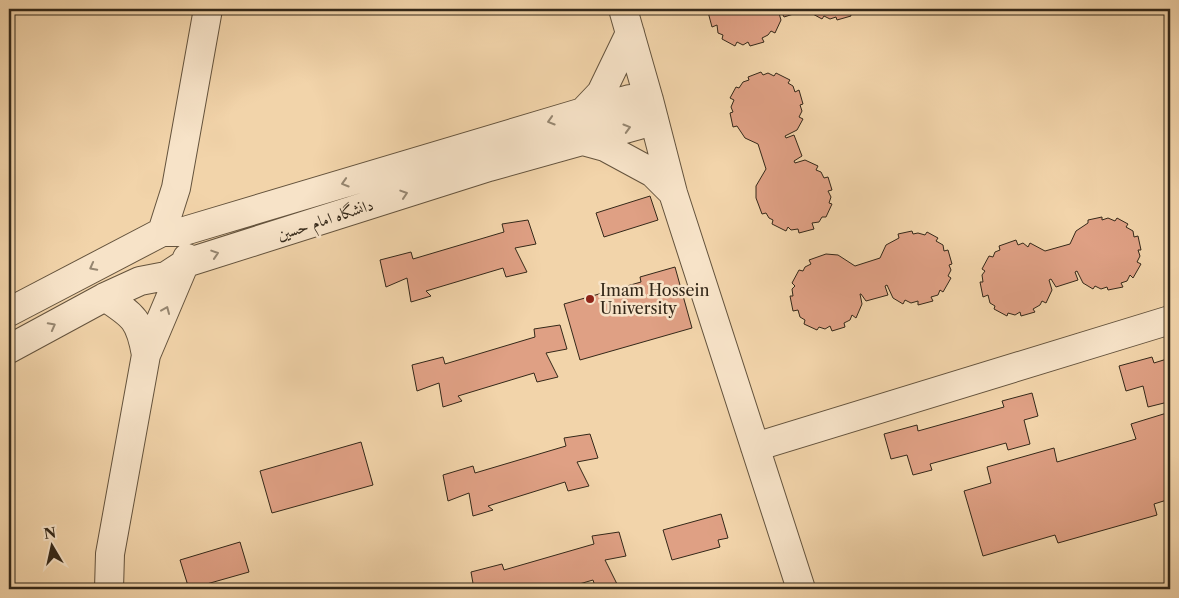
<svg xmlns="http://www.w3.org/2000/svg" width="1179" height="598" viewBox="0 0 1179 598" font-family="'Libre Caslon Text',Amiri,serif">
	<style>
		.building { fill: #dfa084; stroke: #342819 }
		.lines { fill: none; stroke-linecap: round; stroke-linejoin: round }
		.minor-casing { stroke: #64533d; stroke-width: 30 }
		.minor { stroke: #f7e3c8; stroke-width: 28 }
		.oneway { stroke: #968670 }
		.poi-dot { fill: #8f2418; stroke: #f7e3c8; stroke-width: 2 }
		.labels { text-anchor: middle; stroke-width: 5; stroke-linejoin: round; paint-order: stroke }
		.street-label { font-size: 16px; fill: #342819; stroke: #f7e3c8 }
		.poi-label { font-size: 16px; fill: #342819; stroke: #f7e3c8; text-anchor: start }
	</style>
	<rect width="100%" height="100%" fill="#f2d4aa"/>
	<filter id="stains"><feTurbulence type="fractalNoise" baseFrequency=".004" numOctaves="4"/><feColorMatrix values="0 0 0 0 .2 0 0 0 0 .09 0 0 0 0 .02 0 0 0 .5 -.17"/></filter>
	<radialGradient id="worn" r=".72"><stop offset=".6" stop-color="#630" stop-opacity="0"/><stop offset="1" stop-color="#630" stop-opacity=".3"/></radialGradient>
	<path class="building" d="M 711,9 L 806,9 L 806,10 L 784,17 L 780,9 L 778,10 L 781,20 L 775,33 L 771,31 L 768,35 L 762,38 L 764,42 L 750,46 L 748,42 L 743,45 L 737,42 L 735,46 L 722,39 L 723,35 L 718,33 L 717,25 L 712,27 L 708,12 L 711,12 Z
		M 809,9 L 857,9 L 850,12 L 851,16 L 837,20 L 836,17 L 830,19 L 824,16 L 822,19 L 811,13 Z
		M 761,72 L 763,75 L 768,73 L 774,76 L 776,73 L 790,80 L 788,83 L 793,86 L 795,92 L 799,90 L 803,104 L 800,105 L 802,111 L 799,117 L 803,119 L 797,130 L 785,136 L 786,138 L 794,135 L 802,156 L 794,161 L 795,163 L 805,160 L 818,166 L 816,170 L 821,172 L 824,178 L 828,177 L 832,190 L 828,191 L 831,197 L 829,203 L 832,204 L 826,217 L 822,217 L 819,222 L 812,223 L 814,229 L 799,233 L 798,229 L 791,230 L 788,227 L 786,231 L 772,224 L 773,220 L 769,218 L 766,213 L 762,214 L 756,198 L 756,186 L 766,169 L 758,144 L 745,138 L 737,126 L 733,127 L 730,113 L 733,112 L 731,107 L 734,100 L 730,98 L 736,87 L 739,88 L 743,82 L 749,80 L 748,77 Z
		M 650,196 L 658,220 L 604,237 L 596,213 Z
		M 1102,217 L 1102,220 L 1108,218 L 1115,221 L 1117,218 L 1128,224 L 1126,227 L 1133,231 L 1134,237 L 1138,236 L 1141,250 L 1138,250 L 1140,256 L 1137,262 L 1141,264 L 1133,278 L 1130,275 L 1127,281 L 1121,283 L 1123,287 L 1108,290 L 1107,287 L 1101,289 L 1095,286 L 1093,289 L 1083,283 L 1077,271 L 1075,272 L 1078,280 L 1056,287 L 1051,279 L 1049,280 L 1052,290 L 1046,303 L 1042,301 L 1040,305 L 1033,309 L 1035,312 L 1021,316 L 1020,312 L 1015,315 L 1008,313 L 1007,316 L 994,309 L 995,306 L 990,303 L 988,295 L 983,297 L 980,282 L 983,282 L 982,275 L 985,271 L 982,269 L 989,256 L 993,257 L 995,252 L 1000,250 L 999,246 L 1016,240 L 1018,245 L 1023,243 L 1028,247 L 1030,243 L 1045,251 L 1070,244 L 1076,231 L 1088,223 L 1088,220 Z
		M 528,220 L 536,244 L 515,248 L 527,272 L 506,277 L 503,268 L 426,291 L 431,296 L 411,302 L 407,278 L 386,287 L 380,260 L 411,252 L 413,259 L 504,232 L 502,224 Z
		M 912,231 L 913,234 L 918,233 L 925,235 L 927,232 L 938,238 L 936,241 L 943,245 L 944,251 L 948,250 L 952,264 L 949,265 L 951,270 L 948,276 L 951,278 L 943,292 L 940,290 L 938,295 L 931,297 L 933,301 L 918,305 L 918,301 L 911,303 L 905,300 L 903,304 L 893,298 L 887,285 L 885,286 L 888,295 L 866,301 L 861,294 L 860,294 L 862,304 L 856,318 L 852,315 L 850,320 L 844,323 L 845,327 L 832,331 L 830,326 L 825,329 L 819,327 L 817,330 L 804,324 L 805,320 L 800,317 L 798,310 L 793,311 L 790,296 L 793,296 L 792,289 L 795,286 L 792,283 L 799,270 L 803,271 L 805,267 L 811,264 L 809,260 L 826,254 L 838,255 L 855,266 L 880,258 L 886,245 L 899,238 L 898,234 Z
		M 675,267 L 692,328 L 580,360 L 564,304 L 641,282 L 640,277 Z
		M 560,325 L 567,349 L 546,353 L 558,377 L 537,382 L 534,373 L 458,396 L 462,401 L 443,407 L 439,383 L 417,391 L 412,365 L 443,357 L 445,364 L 535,337 L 534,329 Z
		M 1152,357 L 1154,363 L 1170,358 L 1170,395 L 1166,396 L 1168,402 L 1148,407 L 1143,386 L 1126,391 L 1119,366 Z
		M 1032,393 L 1038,416 L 1024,420 L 1030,444 L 1008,450 L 1006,443 L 930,464 L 932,470 L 913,475 L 907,455 L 891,459 L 884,434 L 917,425 L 918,431 L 1004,407 L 1002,401 Z
		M 1170,412 L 1170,499 L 1154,504 L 1157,515 L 1058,543 L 1055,535 L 983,556 L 964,491 L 991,483 L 987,467 L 1054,448 L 1057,462 L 1136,439 L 1131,424 Z
		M 590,434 L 598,458 L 577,462 L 589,486 L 568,491 L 565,482 L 488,506 L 493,510 L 473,516 L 469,493 L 448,501 L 443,475 L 473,466 L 475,473 L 566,446 L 564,438 Z
		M 361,442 L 373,485 L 272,513 L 260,471 Z
		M 721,514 L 728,538 L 718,540 L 720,547 L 672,560 L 663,530 Z
		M 619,532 L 626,556 L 605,560 L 617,584 L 596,589 L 593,580 L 562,589 L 474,589 L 471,572 L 502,564 L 504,570 L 594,544 L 592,536 Z
		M 240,542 L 249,572 L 189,589 L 180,560 Z"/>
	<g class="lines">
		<g class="minor-casing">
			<path id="minor" d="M 623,9 L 649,100 L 673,193 L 801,589
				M 583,112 L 601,93 L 630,33
				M 583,141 L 605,147 L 653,173 L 673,193
				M 162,232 L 176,188 L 208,9
				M 105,297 C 134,316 140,320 146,355
				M 9,312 L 162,232 L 181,232 L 583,112 L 630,99 L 649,100
				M 9,349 L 105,297 L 140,281 L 166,276 L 186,263 L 489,167 L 639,125 L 654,119
				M 755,447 L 1170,320
				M 109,589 L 110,554 L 146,355 L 187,258"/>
		</g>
		<use href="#minor" class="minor"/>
	</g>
	<defs><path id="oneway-chevron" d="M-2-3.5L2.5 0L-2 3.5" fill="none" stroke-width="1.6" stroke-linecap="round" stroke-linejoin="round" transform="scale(1.25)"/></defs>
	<g class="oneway">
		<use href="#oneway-chevron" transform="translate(551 121) rotate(163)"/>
		<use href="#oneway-chevron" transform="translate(627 128) rotate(-16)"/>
		<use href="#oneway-chevron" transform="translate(345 183) rotate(163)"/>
		<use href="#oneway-chevron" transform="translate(404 194) rotate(-18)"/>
		<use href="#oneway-chevron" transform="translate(215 254) rotate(-18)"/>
		<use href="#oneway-chevron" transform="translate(93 267) rotate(152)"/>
		<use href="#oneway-chevron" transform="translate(166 310) rotate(-67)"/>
		<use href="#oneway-chevron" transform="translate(52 326) rotate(-28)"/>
	</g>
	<circle class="poi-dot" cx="590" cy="299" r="5"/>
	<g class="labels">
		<g class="street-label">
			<text transform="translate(325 219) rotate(-18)" y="6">دانشگاه امام حسین</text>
		</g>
		<g class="poi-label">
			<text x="600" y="296">Imam Hossein<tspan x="600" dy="18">University</tspan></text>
		</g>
	</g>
	<rect width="1179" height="598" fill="none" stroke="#f2d4aa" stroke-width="30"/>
	<rect x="10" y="10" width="1159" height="578" fill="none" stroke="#342819" stroke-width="2.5"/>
	<rect x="15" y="15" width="1149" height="568" fill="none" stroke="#342819"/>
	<g transform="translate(52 546) rotate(351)" stroke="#f7e3c8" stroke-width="4" paint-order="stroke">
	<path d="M0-4L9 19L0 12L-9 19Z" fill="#342819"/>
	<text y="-8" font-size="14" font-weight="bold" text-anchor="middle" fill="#342819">N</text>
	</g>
	<rect width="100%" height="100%" filter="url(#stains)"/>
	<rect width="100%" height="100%" fill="url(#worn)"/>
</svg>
